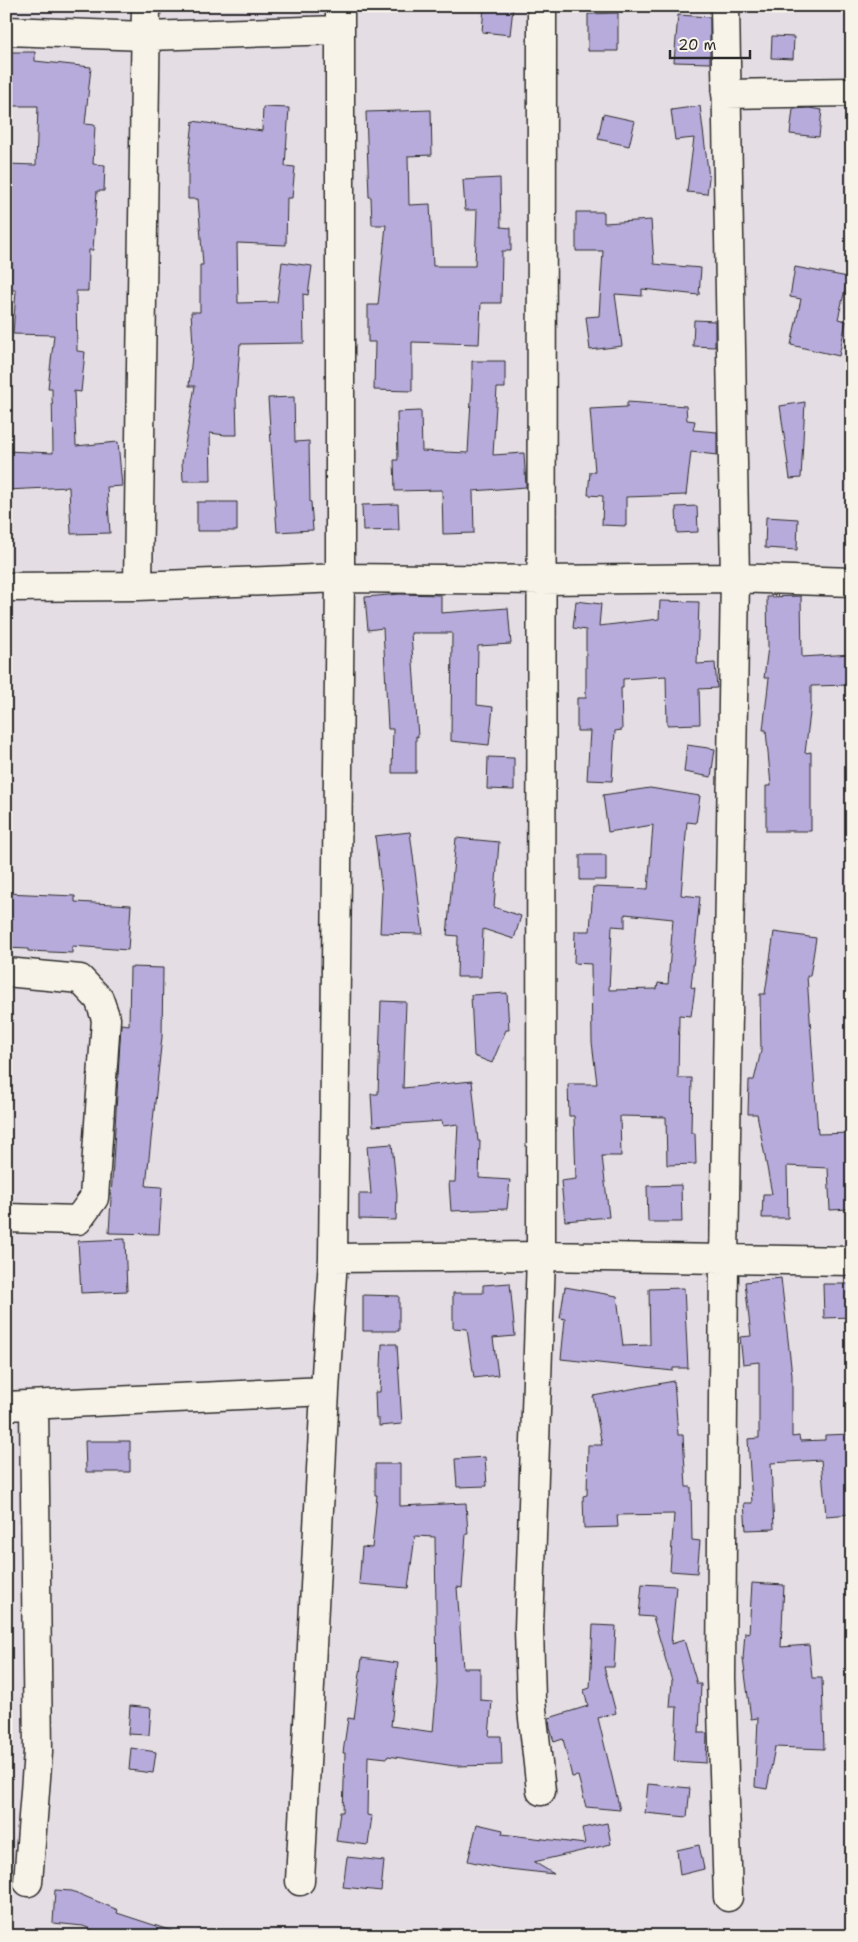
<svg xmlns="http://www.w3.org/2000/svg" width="858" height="1942" viewBox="0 0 858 1942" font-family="'Shantell Sans',sans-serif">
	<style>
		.building { fill: #b6abdb; stroke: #2b2b2b; fill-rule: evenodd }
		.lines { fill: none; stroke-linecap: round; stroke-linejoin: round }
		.minor-casing { stroke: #2b2b2b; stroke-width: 31 }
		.minor { stroke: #f7f3e8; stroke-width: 28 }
	</style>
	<rect width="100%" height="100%" fill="#e4dde4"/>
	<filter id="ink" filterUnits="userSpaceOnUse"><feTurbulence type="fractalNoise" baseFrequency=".02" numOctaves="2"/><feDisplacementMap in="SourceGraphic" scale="10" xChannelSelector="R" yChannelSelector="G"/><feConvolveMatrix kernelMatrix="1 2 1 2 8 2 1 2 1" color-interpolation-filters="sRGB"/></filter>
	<g filter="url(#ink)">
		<path class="building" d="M 484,6 L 513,8 L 510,35 L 482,32 Z
			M 618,13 L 618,51 L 588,51 L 588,14 Z
			M 678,15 L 710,17 L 710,63 L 674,62 Z
			M 772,36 L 794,37 L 793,59 L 771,58 Z
			M 6,52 L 35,52 L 35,61 L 91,67 L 85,124 L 95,125 L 93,164 L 105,165 L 104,191 L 97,191 L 93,250 L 89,250 L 88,291 L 76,291 L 77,351 L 85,352 L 81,392 L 74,391 L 76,446 L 118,442 L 122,486 L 107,487 L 110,533 L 71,534 L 69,487 L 6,490 L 6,451 L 53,453 L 52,388 L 48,388 L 54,335 L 13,334 L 16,290 L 9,290 L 9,252 L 6,252 L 6,164 L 36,165 L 38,106 L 6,106 Z
			M 700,106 L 709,178 L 707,194 L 687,192 L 694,138 L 675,140 L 671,110 Z
			M 263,107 L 289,108 L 285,166 L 295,167 L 292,198 L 287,198 L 286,245 L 237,243 L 238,303 L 277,302 L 282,262 L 312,266 L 308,295 L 303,294 L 304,343 L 240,344 L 236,399 L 237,435 L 225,435 L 210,433 L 211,481 L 183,481 L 182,462 L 195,386 L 189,386 L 193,345 L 191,312 L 200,312 L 200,265 L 203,265 L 198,199 L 188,199 L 188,165 L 193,121 L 262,131 Z
			M 809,108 L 822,110 L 819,137 L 790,134 L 793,109 Z
			M 431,110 L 432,155 L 408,156 L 409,205 L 430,204 L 433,266 L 475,266 L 477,210 L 465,210 L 463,180 L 500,178 L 501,227 L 511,228 L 511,251 L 502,251 L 501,303 L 481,303 L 479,344 L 412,342 L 412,391 L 374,390 L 375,342 L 368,342 L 368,305 L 378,305 L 386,225 L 372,225 L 371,197 L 369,197 L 366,112 Z
			M 603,114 L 635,121 L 629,146 L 598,139 Z
			M 576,212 L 604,212 L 604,223 L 651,220 L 654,264 L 701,268 L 699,295 L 642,289 L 642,296 L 615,294 L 622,346 L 590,350 L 586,317 L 599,316 L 603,251 L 576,251 Z
			M 795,267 L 848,277 L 838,319 L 846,321 L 839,356 L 791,345 L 801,299 L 790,297 Z
			M 694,320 L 715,321 L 715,347 L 693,346 Z
			M 472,361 L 505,361 L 505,388 L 497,388 L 493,455 L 524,453 L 526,487 L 473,491 L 474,533 L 443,534 L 442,490 L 395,491 L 394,460 L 398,460 L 397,412 L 421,411 L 422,451 L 468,453 L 472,383 Z
			M 294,397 L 295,442 L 309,441 L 310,502 L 311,502 L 313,530 L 277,532 L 268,398 Z
			M 627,402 L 686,406 L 687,420 L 695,421 L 693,430 L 717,432 L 717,455 L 691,452 L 686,495 L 626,497 L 626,526 L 602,525 L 603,496 L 588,495 L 590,472 L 595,472 L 590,409 L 627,407 Z
			M 805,402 L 801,478 L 790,479 L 780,406 Z
			M 197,502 L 237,502 L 237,531 L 197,531 Z
			M 398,504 L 399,530 L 363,531 L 362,505 Z
			M 697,506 L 698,532 L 677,533 L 676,507 Z
			M 766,517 L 798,519 L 797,550 L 765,548 Z
			M 400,594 L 441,595 L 441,613 L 508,608 L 511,644 L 478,646 L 477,705 L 493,707 L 489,745 L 451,741 L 452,633 L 411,633 L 418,737 L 416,736 L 416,773 L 392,773 L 393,729 L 388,729 L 383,628 L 368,630 L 365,597 Z
			M 801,596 L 802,657 L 852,654 L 852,685 L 811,686 L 811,705 L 805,753 L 811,752 L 811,831 L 766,831 L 766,786 L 771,786 L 766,730 L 763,730 L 769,678 L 764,678 L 768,647 L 767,597 Z
			M 576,601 L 601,604 L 599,626 L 659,619 L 660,601 L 699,602 L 697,664 L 715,663 L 717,688 L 699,689 L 700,724 L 667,725 L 666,676 L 623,679 L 623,688 L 621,688 L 622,730 L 615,731 L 612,781 L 587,780 L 590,731 L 577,731 L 577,698 L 586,698 L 586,630 L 573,628 Z
			M 687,745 L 715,749 L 711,777 L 684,772 Z
			M 488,757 L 514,758 L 514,790 L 487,789 Z
			M 650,788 L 700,796 L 696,823 L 687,822 L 681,895 L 700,897 L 691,987 L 695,988 L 691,1016 L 679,1015 L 678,1078 L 692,1078 L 691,1133 L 695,1133 L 696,1164 L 667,1165 L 666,1117 L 620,1116 L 621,1156 L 602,1156 L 609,1217 L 565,1221 L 561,1181 L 576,1179 L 574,1116 L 569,1116 L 568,1084 L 597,1084 L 592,1042 L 591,964 L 574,963 L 575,931 L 590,931 L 593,887 L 648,889 L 653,825 L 608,832 L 603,795 ZM 625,914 L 673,919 L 668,984 L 658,983 L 657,989 L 609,990 L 612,926 L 625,927 Z
			M 410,832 L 423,934 L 380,933 L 382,892 L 375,836 Z
			M 456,838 L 499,842 L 494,907 L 521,916 L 514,939 L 483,929 L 481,977 L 457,977 L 458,936 L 447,935 Z
			M 580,855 L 606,855 L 606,880 L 580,880 Z
			M 6,893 L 75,896 L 75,902 L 131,905 L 128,950 L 72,946 L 72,953 L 28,951 L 28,949 L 6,948 Z
			M 774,932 L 816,938 L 810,976 L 807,976 L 818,1134 L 852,1133 L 852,1168 L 849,1168 L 850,1209 L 830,1210 L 828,1168 L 787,1166 L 788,1218 L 762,1218 L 763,1194 L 772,1194 L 757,1114 L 748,1114 L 749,1080 L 754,1080 L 761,1051 L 760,994 L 765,994 Z
			M 130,967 L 163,968 L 162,1037 L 146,1186 L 162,1187 L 159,1234 L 109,1233 L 121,1024 L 129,1025 Z
			M 507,993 L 509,1030 L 506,1030 L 492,1063 L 474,1056 L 471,995 Z
			M 381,1001 L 406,1002 L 403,1088 L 472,1081 L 478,1141 L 480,1141 L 479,1178 L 510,1180 L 507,1209 L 451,1211 L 449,1182 L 455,1182 L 458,1124 L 443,1126 L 442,1121 L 373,1126 L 371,1094 L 378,1094 Z
			M 392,1144 L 397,1194 L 396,1220 L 359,1219 L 359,1194 L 371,1194 L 367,1146 Z
			M 681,1185 L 682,1222 L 648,1222 L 647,1186 Z
			M 125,1239 L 127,1291 L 81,1293 L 78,1241 Z
			M 781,1278 L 792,1375 L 792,1437 L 799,1436 L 800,1441 L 825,1440 L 825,1435 L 852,1434 L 852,1462 L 847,1462 L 852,1514 L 826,1516 L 821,1460 L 771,1463 L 774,1529 L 746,1530 L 744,1503 L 752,1503 L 748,1439 L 759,1438 L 759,1362 L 743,1364 L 740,1337 L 751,1336 L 745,1282 Z
			M 510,1283 L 515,1336 L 493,1338 L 498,1375 L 474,1378 L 467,1329 L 453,1328 L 453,1293 L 483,1293 L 483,1285 Z
			M 823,1284 L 851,1284 L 852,1317 L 824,1318 Z
			M 565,1287 L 617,1296 L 623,1346 L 650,1345 L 649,1289 L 684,1288 L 688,1368 L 673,1368 L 673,1371 L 561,1359 L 565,1319 L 560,1318 Z
			M 363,1295 L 399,1296 L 399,1331 L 363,1331 Z
			M 382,1344 L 397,1344 L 402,1424 L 379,1426 L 379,1419 L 376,1419 L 375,1392 L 380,1392 Z
			M 674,1381 L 678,1435 L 683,1435 L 686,1487 L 691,1487 L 692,1540 L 700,1541 L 697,1573 L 670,1571 L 674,1514 L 617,1515 L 618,1527 L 584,1528 L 583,1496 L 587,1495 L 588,1445 L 602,1445 L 593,1396 Z
			M 85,1441 L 130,1441 L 130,1472 L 86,1472 Z
			M 485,1457 L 487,1486 L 457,1487 L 455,1459 Z
			M 375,1464 L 400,1464 L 400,1506 L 466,1503 L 468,1534 L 466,1534 L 462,1588 L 457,1587 L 463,1668 L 480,1668 L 480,1700 L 492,1701 L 489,1736 L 501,1736 L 502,1765 L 455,1766 L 388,1756 L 387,1758 L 368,1756 L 367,1815 L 372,1816 L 368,1845 L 336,1841 L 340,1812 L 343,1812 L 345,1753 L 343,1753 L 348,1718 L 354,1719 L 362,1658 L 398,1663 L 391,1726 L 433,1732 L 437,1684 L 435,1537 L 415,1536 L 408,1588 L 359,1584 L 362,1547 L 372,1548 L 377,1495 L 375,1495 Z
			M 752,1583 L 784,1585 L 781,1647 L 809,1645 L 812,1678 L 822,1678 L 824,1749 L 775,1747 L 767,1789 L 755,1787 L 758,1718 L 751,1719 L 743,1659 L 745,1632 L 749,1633 Z
			M 642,1584 L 676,1586 L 671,1644 L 684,1640 L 697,1684 L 701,1684 L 699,1733 L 707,1733 L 706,1763 L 674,1761 L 677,1707 L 670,1707 L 672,1681 L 653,1617 L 639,1616 Z
			M 593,1625 L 616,1626 L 614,1667 L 604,1667 L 616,1713 L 598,1718 L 620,1810 L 586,1807 L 578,1776 L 572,1777 L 563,1739 L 554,1742 L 550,1728 L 549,1718 L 588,1706 L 584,1690 L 590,1688 Z
			M 130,1706 L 151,1708 L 149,1735 L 128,1734 Z
			M 131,1748 L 156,1752 L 153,1773 L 129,1770 Z
			M 648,1784 L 690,1788 L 687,1817 L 645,1813 Z
			M 607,1823 L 611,1844 L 534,1862 L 554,1874 L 499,1868 L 468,1861 L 477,1824 L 503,1830 L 502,1834 L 585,1844 L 582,1828 Z
			M 699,1845 L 704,1869 L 680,1875 L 677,1850 Z
			M 347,1857 L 384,1861 L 381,1891 L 343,1887 Z
			M 55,1890 L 72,1891 L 118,1910 L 117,1913 L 172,1931 L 171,1936 L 107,1936 L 83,1926 L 53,1923 Z"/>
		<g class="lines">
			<g class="minor-casing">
				<path id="minor" d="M 725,6 L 735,578 L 724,1260 L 721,1678 L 728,1897
					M 6,31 L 146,36 L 340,30
					M 726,94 L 852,92
					M 138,586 L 146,6
					M 6,587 L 138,586 L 340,578 L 542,580 L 735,578 L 852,582
					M 6,972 L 80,979 L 99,999 L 106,1019 L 94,1198 L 78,1220 L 6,1218
					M 333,1258 L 340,578 L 340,6
					M 6,1406 L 325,1391 L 333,1258 L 541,1256 L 852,1261
					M 541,1791 L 531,1700 L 529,1629 L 541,1256 L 542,6
					M 300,1881 L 325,1391
					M 28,1882 L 38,1752 L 34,1406"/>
			</g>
			<use href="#minor" class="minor"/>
		</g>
	</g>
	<rect width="858" height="1942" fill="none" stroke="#f7f3e8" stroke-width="25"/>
	<rect x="12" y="12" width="833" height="1917" fill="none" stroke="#2b2b2b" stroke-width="2" filter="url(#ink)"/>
	<path d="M670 50v8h80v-8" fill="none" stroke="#2b2b2b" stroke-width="2.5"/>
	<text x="678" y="50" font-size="15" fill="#2b2b2b" stroke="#f7f3e8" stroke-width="4" paint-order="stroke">20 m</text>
</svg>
